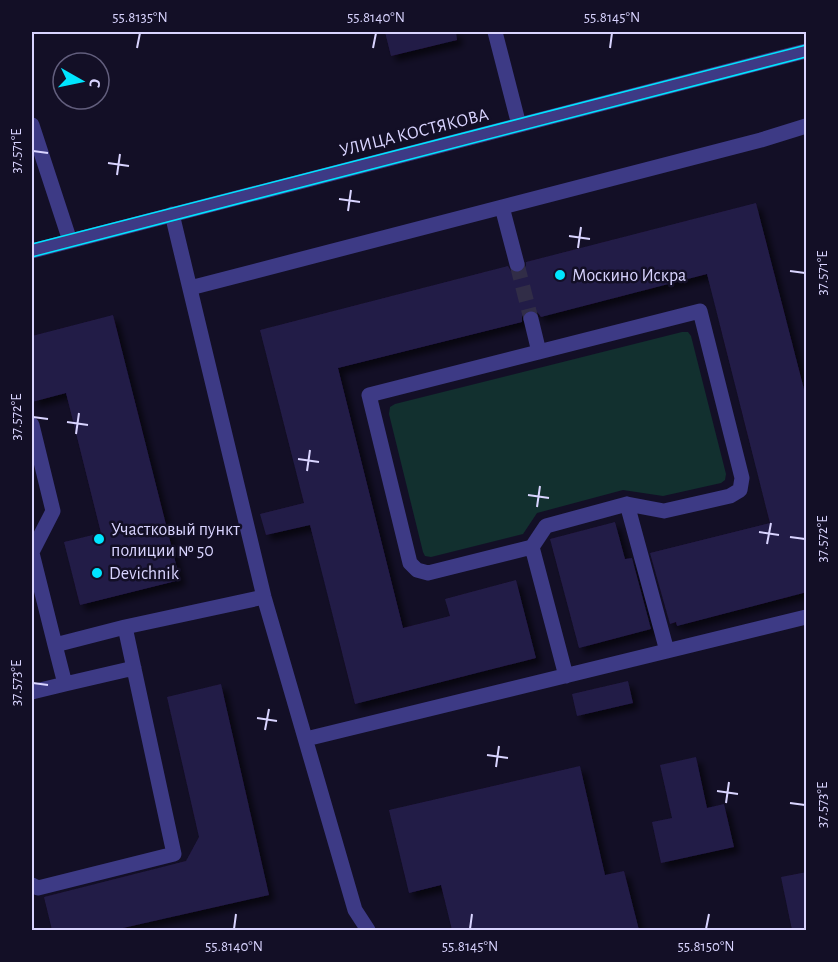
<svg xmlns="http://www.w3.org/2000/svg" width="838" height="962" viewBox="0 0 838 962" font-family="'Alegreya Sans',sans-serif">
	<style>
		.green { fill: #12302f }
		.building { fill: #241b47; filter: url(#shadow) }
		.lines { fill: none; stroke-linecap: round; stroke-linejoin: round }
		.minor-tunnel { stroke: #312d47; stroke-width: 15; stroke-dasharray: 15 8; stroke-linecap: butt }
		.minor { stroke: #3d3a85; stroke-width: 15 }
		.tram { stroke: #00e5ff; stroke-width: 1.5 }
		.ticks { fill: none; stroke: #d9d4ff; stroke-width: 2 }
		.poi-dot { fill: #00e5ff; stroke: #130f26; stroke-width: 2 }
		.labels { text-anchor: middle; stroke-width: 5; stroke-linejoin: round; paint-order: stroke }
		.street-label { font-size: 18px; fill: #d9d4ff; stroke: #130f26 }
		.poi-label { font-size: 18px; fill: #d9d4ff; stroke: #130f26; text-anchor: start }
		.neatline { fill: none; stroke: #d9d4ff; stroke-width: 2 }
		.ticks-label { font-size: 15px; text-anchor: middle; fill: #d9d4ff }
	</style>
	<defs>
		<filter id="shadow"><feDropShadow dx="5.5" dy="5.5" stdDeviation="3" flood-color="#0009"/></filter>
	</defs>
	<rect width="100%" height="100%" fill="#130f26"/>
	<path class="green" d="M 682,332 L 688,332 L 691,336 L 726,474 L 725,480 L 721,483 L 663,496 L 623,490 L 537,513 L 523,534 L 431,557 L 425,556 L 423,552 L 389,414 L 390,407 L 395,404 Z"/>
	<path class="building" d="M 385,32 L 456,32 L 457,40 L 391,56 Z
		M 756,203 L 807,401 L 807,592 L 677,626 L 676,622 L 670,624 L 650,553 L 770,523 L 707,274 L 541,317 L 538,313 L 534,310 L 528,310 L 522,316 L 522,322 L 338,368 L 403,628 L 450,616 L 445,599 L 516,580 L 536,658 L 355,704 L 310,525 L 266,535 L 260,514 L 304,503 L 260,330 L 508,266 L 511,271 L 519,274 L 524,270 L 526,266 L 526,262 Z
		M 113,315 L 180,580 L 80,605 L 64,542 L 101,533 L 66,393 L 32,402 L 32,336 Z
		M 615,522 L 625,559 L 632,558 L 651,629 L 579,648 L 550,539 Z
		M 628,681 L 633,703 L 577,716 L 572,694 Z
		M 221,684 L 269,895 L 114,930 L 52,930 L 44,897 L 186,861 L 199,837 L 167,697 Z
		M 696,757 L 707,808 L 724,804 L 734,847 L 661,863 L 652,822 L 672,818 L 660,765 Z
		M 580,766 L 605,875 L 624,871 L 639,930 L 452,930 L 441,885 L 409,893 L 389,810 Z
		M 807,872 L 807,930 L 792,930 L 781,877 Z"/>
	<g class="lines">
		<path class="minor-tunnel" d="M 517,264 L 531,319"/>
		<path class="minor" d="M 495,32 L 519,125
			M 32,125 L 70,241
			M 502,207 L 517,264
			M 172,214 L 264,597 L 355,910 L 368,930
			M 32,251 L 806,51
			M 190,288 L 761,140 L 806,126
			M 531,319 L 539,352
			M 32,425 L 53,511 L 32,552
			M 627,504 L 546,526 L 532,547 L 428,573 L 417,570 L 410,563 L 369,395 L 700,311 L 742,478 L 740,490 L 730,496 L 664,511 L 627,504 L 667,651
			M 532,547 L 566,676
			M 32,553 L 55,645 L 125,627 L 264,597
			M 65,684 L 134,668
			M 32,692 L 65,684 L 55,645
			M 306,739 L 806,617
			M 32,885 L 38,888 L 174,854 L 125,627"/>
		<path class="tram" d="M 32,244 L 806,45
			M 32,257 L 806,57"/>
	</g>
	<path class="ticks" d="M 137,48 L 140,33M 373,48 L 376,33M 610,48 L 612,33M 33,151 L 48,153M 108,163 L 129,166M 117,175 L 120,154M 339,199 L 360,202M 348,211 L 351,190M 569,236 L 590,239M 578,248 L 581,227M 790,271 L 805,273M 33,417 L 48,419M 67,422 L 88,425M 76,434 L 79,413M 298,459 L 319,462M 307,471 L 310,450M 528,495 L 549,498M 537,507 L 540,486M 759,532 L 779,535M 790,537 L 805,539M 767,544 L 771,523M 33,683 L 48,685M 257,718 L 277,721M 265,730 L 269,709M 487,755 L 508,758M 496,767 L 499,746M 717,791 L 738,794M 726,803 L 729,782M 790,803 L 805,805M 234,929 L 236,914M 470,929 L 472,914M 706,929 L 709,914"/>
	<g class="poi-dot">
		<circle cx="560" cy="275" r="6"/>
		<circle cx="99" cy="539" r="6"/>
		<circle cx="97" cy="573" r="6"/>
	</g>
	<g class="labels">
		<g class="street-label">
			<text transform="translate(414 132) rotate(-14)" y="6">УЛИЦА КОСТЯКОВА</text>
		</g>
		<g class="poi-label">
			<text x="572" y="281">Москино Искра</text>
			<text x="111" y="535">Участковый пункт<tspan x="111" dy="21">полиции № 50</tspan></text>
			<text x="109" y="579">Devichnik</text>
		</g>
	</g>
	<rect width="838" height="962" fill="none" stroke="#130f26" stroke-width="66"/>
	<g transform="translate(81 81) rotate(99)"><circle r="28" fill="#130f26" stroke="#625e7d" stroke-width="1.5"/>
	<path d="M0-4.5L10 22L0 15L-10 22Z" fill="#00e5ff"/>
	<text y="-9" font-size="16" font-weight="bold" text-anchor="middle" fill="#d9d4ff">С</text>
	</g>
	<rect x="33" y="33" width="772" height="896" class="neatline"/>
	<g class="ticks-label">
		<text x="140" y="22">55.8135°N</text>
		<text x="376" y="22">55.8140°N</text>
		<text x="612" y="22">55.8145°N</text>
		<text transform="translate(16 151) rotate(-90)" y="5">37.571°E</text>
		<text transform="translate(822 273) rotate(-90)" y="5">37.571°E</text>
		<text transform="translate(16 417) rotate(-90)" y="5">37.572°E</text>
		<text transform="translate(822 539) rotate(-90)" y="5">37.572°E</text>
		<text transform="translate(16 683) rotate(-90)" y="5">37.573°E</text>
		<text transform="translate(822 805) rotate(-90)" y="5">37.573°E</text>
		<text x="234" y="951">55.8140°N</text>
		<text x="470" y="951">55.8145°N</text>
		<text x="706" y="951">55.8150°N</text>
	</g>
</svg>
